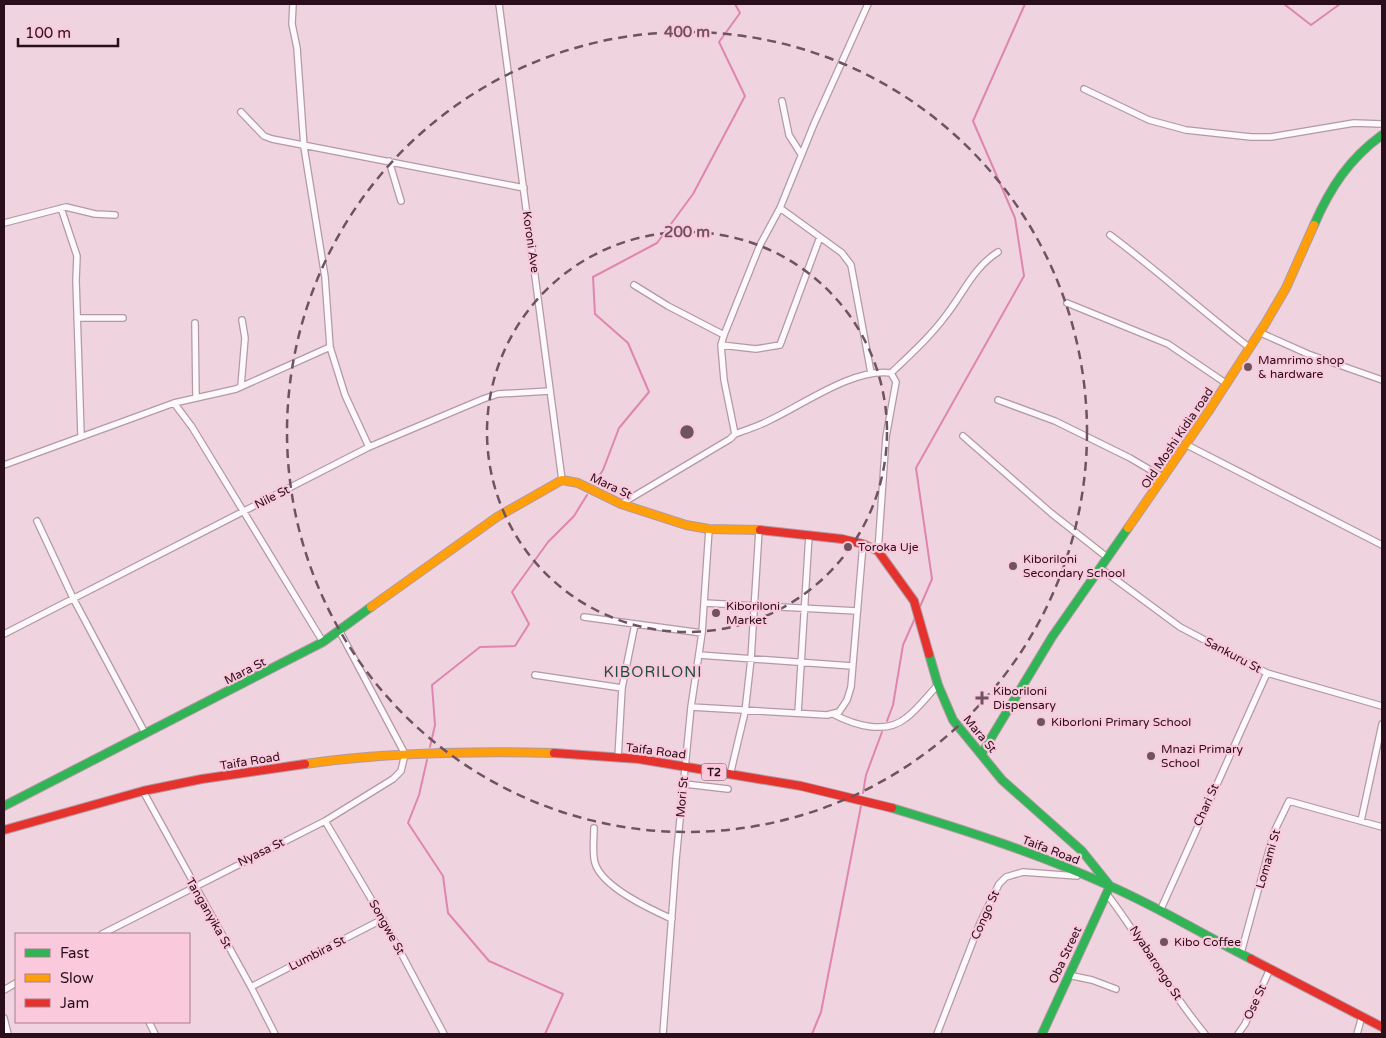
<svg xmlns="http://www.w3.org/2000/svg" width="1386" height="1038" viewBox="0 0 1386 1038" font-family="'Varela Round',sans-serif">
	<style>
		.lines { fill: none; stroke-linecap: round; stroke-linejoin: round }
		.stream { stroke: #df86ae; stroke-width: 2 }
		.street-casing { stroke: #b399a4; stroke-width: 8 }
		.fast-casing { stroke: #b399a4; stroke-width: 10 }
		.slow-casing { stroke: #b399a4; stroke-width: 10 }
		.jam-casing { stroke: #b399a4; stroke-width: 10 }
		.street { stroke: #fdf9fa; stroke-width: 5.5 }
		.fast { stroke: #30b455; stroke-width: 8 }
		.slow { stroke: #ff9f0a; stroke-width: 8 }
		.jam { stroke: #e5322d; stroke-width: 8 }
		.ring { fill: none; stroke: #6f5360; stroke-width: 2.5; stroke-dasharray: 9 6 }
		.poi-dot { fill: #6f5360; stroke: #fac9dc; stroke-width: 2 }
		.labels { text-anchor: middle; stroke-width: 4.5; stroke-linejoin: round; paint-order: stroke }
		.shield { fill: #fac9dc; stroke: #684655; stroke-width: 1 }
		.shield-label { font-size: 11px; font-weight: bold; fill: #2a0e1b }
		.street-label { font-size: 12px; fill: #2a0e1b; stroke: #fac9dc }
		.poi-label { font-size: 12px; fill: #2a0e1b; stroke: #fac9dc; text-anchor: start }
		.quarter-label { font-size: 15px; letter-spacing: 1px; fill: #194e41; stroke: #fac9dc }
		.centre { fill: #6f5360; stroke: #fac9dc; stroke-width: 2.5 }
		.ring-label { font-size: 15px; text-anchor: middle; font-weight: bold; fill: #6f5360; stroke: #fac9dc; stroke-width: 4.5; stroke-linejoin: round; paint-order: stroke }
	</style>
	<rect width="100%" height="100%" fill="#efd4df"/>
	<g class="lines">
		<path class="stream" d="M 1284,4 L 1311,25 L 1340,4
			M 594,484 L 603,470 L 619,428 L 649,392 L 628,343 L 595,314 L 593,277 L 657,243 L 693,194 L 745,96 L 719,42 L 740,13 L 735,4
			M 919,609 L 932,579 L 916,468 L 1024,276 L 1015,218 L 973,121 L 1025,4
			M 887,721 L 893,705 L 903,645 L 915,618
			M 430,747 L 435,725 L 432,685 L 480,647 L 515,646 L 529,624 L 512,592 L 548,542 L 574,516 L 587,495
			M 427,760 L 419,795 L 408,823 L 443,876 L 448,913 L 489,961 L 563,994 L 545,1034
			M 863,793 L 866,775 L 882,732
			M 812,1034 L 821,1012 L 861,806"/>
		<g class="street-casing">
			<path id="street" d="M 499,4 L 562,480
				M 1084,89 L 1149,120 L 1186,130 L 1251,137 L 1271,137 L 1354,123 L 1382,124
				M 782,101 L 789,135 L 801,154
				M 241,112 L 264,136 L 272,139 L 524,188
				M 389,161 L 401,201
				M 61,208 L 77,256 L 76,280 L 81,435
				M 780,208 L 842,253 L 851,265 L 871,373
				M 4,223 L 66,207 L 95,214 L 115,215
				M 1110,235 C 1158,271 1202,311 1250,348
				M 634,285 L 668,306 L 724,335
				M 1067,303 L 1168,344 L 1227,384
				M 77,318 L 123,318
				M 195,323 L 196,398
				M 1261,333 L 1308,354 L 1382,380
				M 721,345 L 756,349 L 780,345 L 820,237
				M 330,347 L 345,395 L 369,447
				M 891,373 C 911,354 931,336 947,314 C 964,292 974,267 998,252
				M 241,386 L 245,338 L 242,320
				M 998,400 L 1055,421 L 1130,458 L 1164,478
				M 174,403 L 236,389 L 330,347 L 325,277 L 304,147 L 297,48 L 292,24 L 293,4
				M 735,434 C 746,430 759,426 770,420 C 804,404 853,368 891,373 L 896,382 L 886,437 L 878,551
				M 963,436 L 1051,513 L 1108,558
				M 1187,445 L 1382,545
				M 4,465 L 174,403 L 192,427 L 323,642
				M 621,504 L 730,439 L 735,434 L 724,380 L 721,345 L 724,335 L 760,245 L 780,208 L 814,124 L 868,4
				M 37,521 L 73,598 L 145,733
				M 1100,568 L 1180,627 L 1267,673 L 1382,706
				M 704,603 L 857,611
				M 584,617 L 702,633
				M 4,634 L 369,447 L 483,399 L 498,394 L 550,391
				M 699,655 L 852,666
				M 535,675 L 622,688
				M 691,707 L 827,715 L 839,712 L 847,700 L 851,687 L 863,544
				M 798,713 L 809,535
				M 833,714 C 854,725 885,735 906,718 C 918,709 927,696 938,685
				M 618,758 L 622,688 L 635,624
				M 730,775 L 745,712 L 751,659 L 759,530
				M 685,784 L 728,789
				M 143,791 L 251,987 L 275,1034
				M 325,821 L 383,919 L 444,1034
				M 1361,821 L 1382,724
				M 594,828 C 594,839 592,853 595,863 C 602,887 650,909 672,919
				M 1106,893 C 1141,938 1168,990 1205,1034
				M 1160,911 L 1267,673
				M 102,934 L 325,821 L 393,779 L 401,771 L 405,754 L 340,632
				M 1241,953 L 1274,832 L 1289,801 L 1382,827
				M 1068,975 L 1092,980 L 1116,989
				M 251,987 L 383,919
				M 4,990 L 16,983
				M 4,1018 L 8,1034
				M 149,1022 L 155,1034
				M 663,1034 L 676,860 L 691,707 L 702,633 L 709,529
				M 937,1034 L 980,923 L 999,884 L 1006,877 L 1023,872 L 1077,876
				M 1238,1034 L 1245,1024 L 1270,969
				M 1357,1034 L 1362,1016"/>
		</g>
		<g class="fast-casing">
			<path id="fast" d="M 1314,225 C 1330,188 1349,159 1382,135
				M 929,654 L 938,685 L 953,720 L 1002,780 L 1082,851 L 1110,886 L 1042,1034
				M 982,753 L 1052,637 L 1128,528
				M 4,806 L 323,642 L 371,607
				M 892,808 C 965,830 1039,854 1110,886 C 1158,907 1204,935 1251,959"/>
		</g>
		<g class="slow-casing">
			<path id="slow" d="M 1128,528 L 1208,412 L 1265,324 L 1286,288 L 1314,225
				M 371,607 L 497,517 L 562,480 L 578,483 L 621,504 L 686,525 L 709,529 L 760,530
				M 305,764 C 387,752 471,751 554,753"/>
		</g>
		<g class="jam-casing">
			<path id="jam" d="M 760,530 L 842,539 L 863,544 L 878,551 L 914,601 L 929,654
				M 554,753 L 639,759 L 801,786 L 892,808
				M 4,830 L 143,791 L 202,779 L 305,764
				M 1251,959 L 1382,1027"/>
		</g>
		<use href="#street" class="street"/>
		<use href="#fast" class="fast"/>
		<use href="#slow" class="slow"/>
		<use href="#jam" class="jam"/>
	</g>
	<g class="ring">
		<circle cx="687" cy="432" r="200"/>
		<circle cx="687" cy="432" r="400"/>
	</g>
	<g class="poi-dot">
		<circle cx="1248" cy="367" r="5"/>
		<circle cx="848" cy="547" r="5"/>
		<circle cx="1013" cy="566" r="5"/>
		<circle cx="716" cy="613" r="5"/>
		<path d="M979.5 690.5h5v5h5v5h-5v5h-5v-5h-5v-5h5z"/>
		<circle cx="1041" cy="722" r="5"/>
		<circle cx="1151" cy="756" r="5"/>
		<circle cx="1164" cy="942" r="5"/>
	</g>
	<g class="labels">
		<rect class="shield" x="701.5" y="763.5" width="25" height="17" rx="4"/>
		<g class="shield-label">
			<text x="714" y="776">T2</text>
		</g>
		<g class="street-label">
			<text transform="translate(531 242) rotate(82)" y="4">Koroni Ave</text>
			<text transform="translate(1177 438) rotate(-56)" y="4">Old Moshi Kidia road</text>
			<text transform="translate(611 486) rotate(25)" y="4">Mara St</text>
			<text transform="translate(272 497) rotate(-27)" y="4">Nile St</text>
			<text transform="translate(1233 655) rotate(28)" y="4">Sankuru St</text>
			<text transform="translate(245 671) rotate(-27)" y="4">Mara St</text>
			<text transform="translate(980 734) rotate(50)" y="4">Mara St</text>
			<text transform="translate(656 751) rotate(7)" y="4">Taifa Road</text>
			<text transform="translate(250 761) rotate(-9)" y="4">Taifa Road</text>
			<text transform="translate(682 797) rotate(-85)" y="4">Mori St</text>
			<text transform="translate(1206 805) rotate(-66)" y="4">Chari St</text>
			<text transform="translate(1051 850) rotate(21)" y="4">Taifa Road</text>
			<text transform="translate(261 852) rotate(-26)" y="4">Nyasa St</text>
			<text transform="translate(1268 859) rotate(-74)" y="4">Lomami St</text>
			<text transform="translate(209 913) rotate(60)" y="4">Tanganyika St</text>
			<text transform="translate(985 915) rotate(-66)" y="4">Congo St</text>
			<text transform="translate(387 927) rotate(61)" y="4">Songwe St</text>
			<text transform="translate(317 953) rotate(-27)" y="4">Lumbira St</text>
			<text transform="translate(1065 955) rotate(-65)" y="4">Oba Street</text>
			<text transform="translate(1156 963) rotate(57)" y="4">Nyabarongo St</text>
			<text transform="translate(1255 1002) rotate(-65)" y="4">Ose St</text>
		</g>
		<g class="poi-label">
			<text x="1258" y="364">Mamrimo shop<tspan x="1258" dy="14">&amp; hardware</tspan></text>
			<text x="858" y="551">Toroka Uje</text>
			<text x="1023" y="563">Kiboriloni<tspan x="1023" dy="14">Secondary School</tspan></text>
			<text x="726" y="610">Kiboriloni<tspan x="726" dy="14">Market</tspan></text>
			<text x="993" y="695">Kiboriloni<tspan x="993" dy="14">Dispensary</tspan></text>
			<text x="1051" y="726">Kiborloni Primary School</text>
			<text x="1161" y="753">Mnazi Primary<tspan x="1161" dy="14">School</tspan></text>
			<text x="1174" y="946">Kibo Coffee</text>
		</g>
		<g class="quarter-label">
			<text x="653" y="677">KIBORILONI</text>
		</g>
	</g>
	<circle cx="687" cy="432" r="8" class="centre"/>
	<g class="ring-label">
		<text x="687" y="37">400 m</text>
		<text x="687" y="237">200 m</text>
	</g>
	<rect width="1386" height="1038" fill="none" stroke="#2a0e1b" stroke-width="10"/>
	<rect x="15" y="933" width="175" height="90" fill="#fac9dc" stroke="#a77e8f"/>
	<rect x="25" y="949" width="25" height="8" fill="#30b455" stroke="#a77e8f"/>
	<text x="60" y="958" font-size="15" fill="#2a0e1b">Fast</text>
	<rect x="25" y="974" width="25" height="8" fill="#ff9f0a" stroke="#a77e8f"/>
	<text x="60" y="983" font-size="15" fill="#2a0e1b">Slow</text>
	<rect x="25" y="999" width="25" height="8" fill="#e5322d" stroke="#a77e8f"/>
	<text x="60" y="1008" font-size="15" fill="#2a0e1b">Jam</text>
	<path d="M18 38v8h100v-8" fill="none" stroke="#2a0e1b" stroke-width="2.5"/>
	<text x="25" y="38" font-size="15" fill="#2a0e1b" stroke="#fac9dc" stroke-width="4" paint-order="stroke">100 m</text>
</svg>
